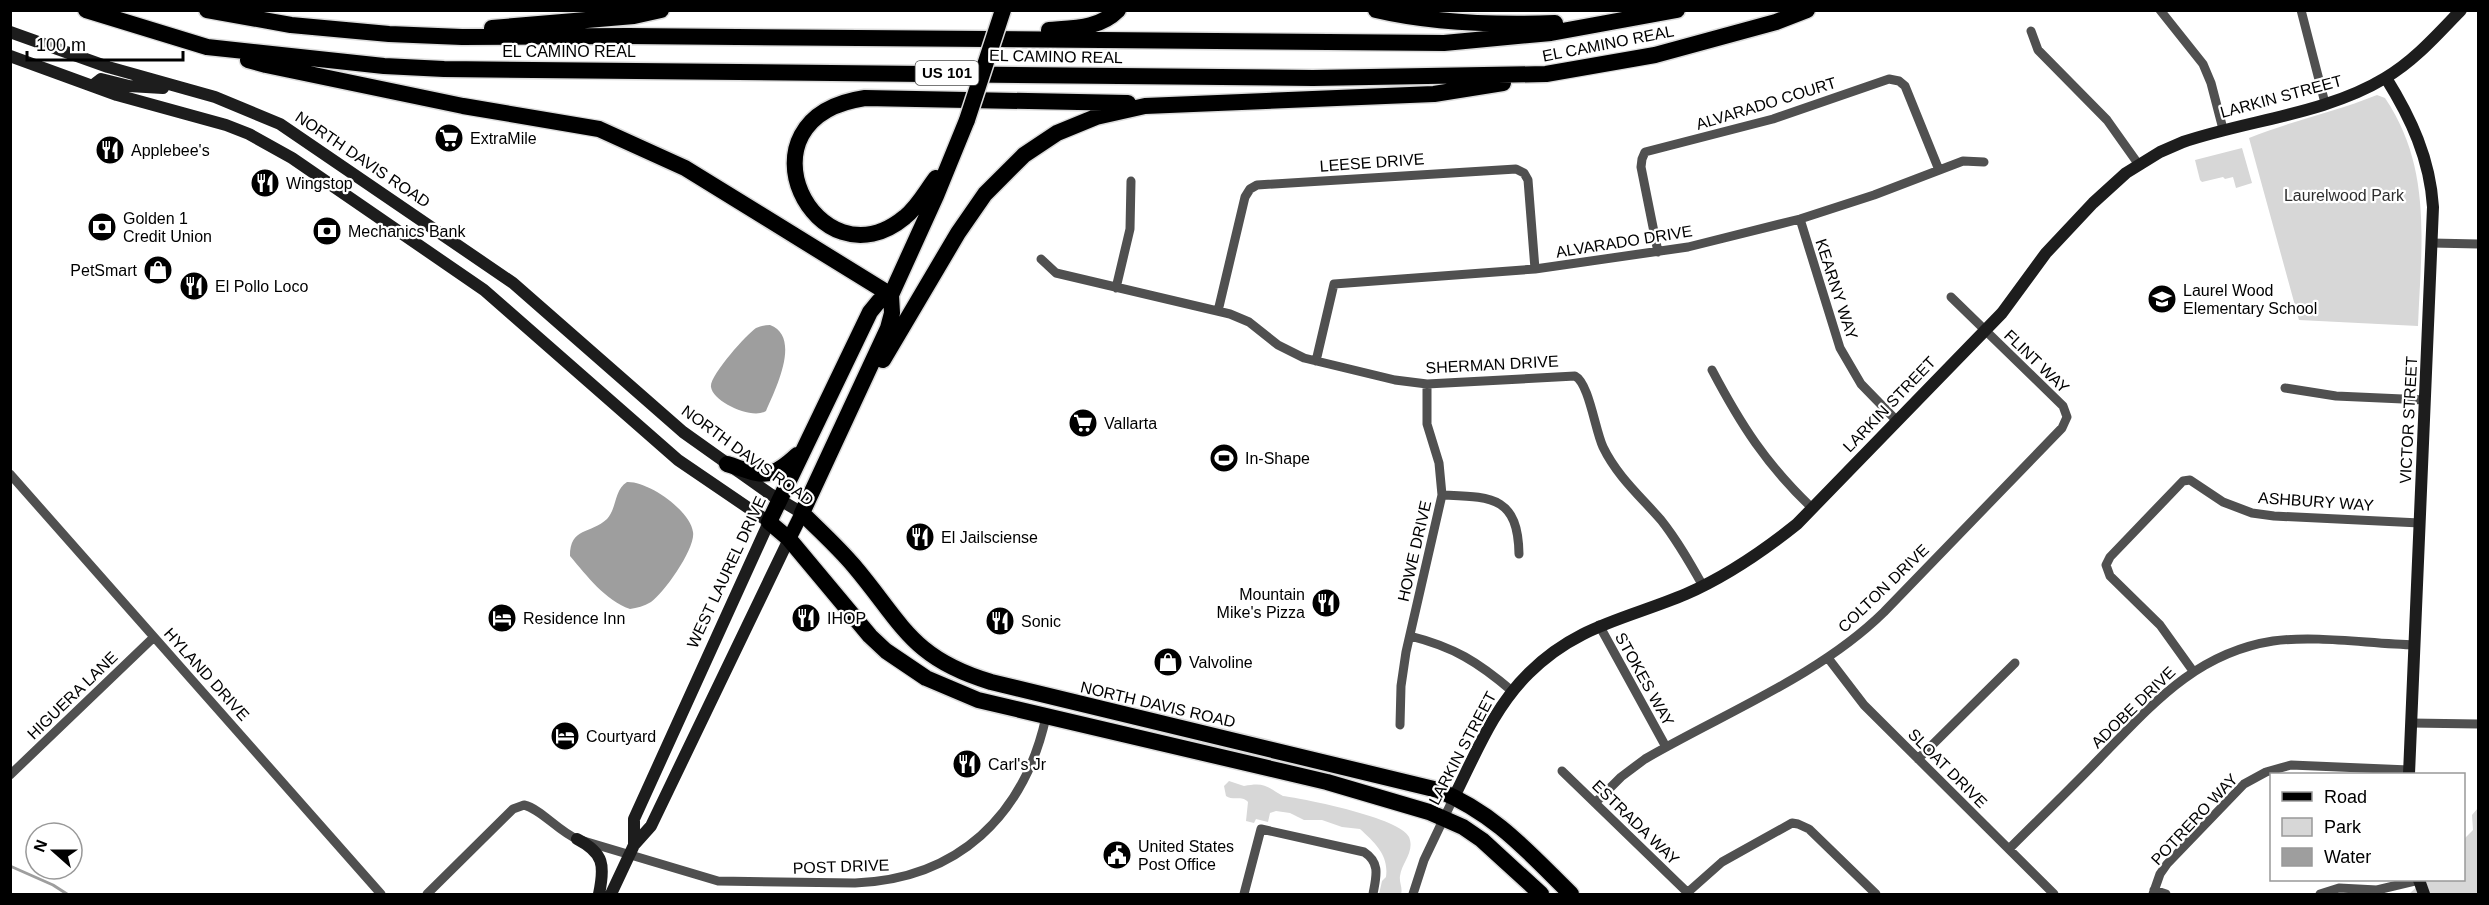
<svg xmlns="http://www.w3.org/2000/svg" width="2489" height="905" viewBox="0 0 2489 905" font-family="Helvetica,sans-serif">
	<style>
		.green { fill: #d7d7d7 }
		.water { fill: #9e9e9e }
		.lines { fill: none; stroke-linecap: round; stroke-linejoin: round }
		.stream { stroke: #9e9e9e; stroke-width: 3 }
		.primary-casing { stroke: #dbdbdb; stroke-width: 16 }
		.highway-casing { stroke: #dbdbdb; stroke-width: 19 }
		.street { stroke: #505050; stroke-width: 9 }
		.secondary { stroke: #1d1d1d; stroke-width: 12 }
		.primary { stroke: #000; stroke-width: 14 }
		.highway { stroke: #000; stroke-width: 16 }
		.highway-bridge-casing { stroke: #dbdbdb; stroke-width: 19; stroke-linecap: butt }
		.highway-bridge { stroke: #000; stroke-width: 16 }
		.labels { text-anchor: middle; stroke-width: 4.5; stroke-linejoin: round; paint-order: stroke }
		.shield { fill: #fff; stroke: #4c4c4c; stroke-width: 1.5 }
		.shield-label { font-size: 15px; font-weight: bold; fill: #000 }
		.street-label { font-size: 16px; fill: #000; stroke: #fff }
		.poi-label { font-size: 16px; fill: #000; stroke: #fff; text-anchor: start }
		.park-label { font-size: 16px; fill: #2e2e2e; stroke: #fff }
	</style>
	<rect width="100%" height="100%" fill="#fff"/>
	<path class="green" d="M 2377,95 L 2385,98 C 2433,169 2421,246 2418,326 L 2299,320 L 2249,138 C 2291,121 2335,112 2377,95 Z
		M 2242,148 L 2252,183 L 2236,188 L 2233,177 L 2225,179 L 2223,177 L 2202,182 L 2200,180 L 2195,160 Z
		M 1229,781 L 1244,786 C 1264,782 1266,786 1283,796 C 1305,799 1401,818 1409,837 C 1415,852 1402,862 1400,876 C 1399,883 1403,888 1401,894 L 1379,894 L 1382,881 L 1386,877 C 1389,855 1375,843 1360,829 L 1342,827 L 1322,820 L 1304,820 L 1290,813 L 1276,811 L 1270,813 L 1268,822 L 1256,819 L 1254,823 L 1246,821 L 1248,802 C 1242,795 1233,801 1226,796 L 1224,786 Z
		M 2478,808 L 2478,894 L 2409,894 L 2424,880 L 2464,880 L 2464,839 L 2473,830 L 2472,815 Z"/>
	<path class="water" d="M 770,325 C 802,337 775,390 766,411 C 752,420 713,402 711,387 C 709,376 747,334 756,328 C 761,326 765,325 770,325 Z
		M 627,482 C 648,481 690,510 693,532 C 696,548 664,593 651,602 C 644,606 637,608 630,609 C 605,600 587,576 570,556 C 570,527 591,534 607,519 C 617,508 614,490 627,482 Z"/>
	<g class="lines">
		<path class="stream" d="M 10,866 L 53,885 L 67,894"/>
		<g class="primary-casing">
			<path id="primary" d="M 789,539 L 802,513"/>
		</g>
		<g class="highway-casing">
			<path id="highway" d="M 86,10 L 207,47 L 384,66 L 444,69 L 1313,78 L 1546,74 L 1655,55 L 1776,22 L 1807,10
				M 207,10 L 291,25 L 389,34 L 462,37 L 628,36 L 1444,43 L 1551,33 L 1677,10
				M 1376,10 C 1431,23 1498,25 1555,23
				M 492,28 L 634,16 L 661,10
				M 1049,30 C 1074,28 1099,29 1118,10
				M 248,60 L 266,65 L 463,106 L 599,129 L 685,168 L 891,295
				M 967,120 L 936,196 L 891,295 L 892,313 L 888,328 L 802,513 C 820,531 838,547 854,566 C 903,624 911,658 991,682 L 1438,790 C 1496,814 1528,852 1571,894
				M 936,178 C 926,191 918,207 905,217 C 817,290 729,118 865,98 L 1128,103
				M 891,295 L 879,301 L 870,312 L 769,522 L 789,539 L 870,636 L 886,651 L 926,678 L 978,700 L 1327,782 L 1429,812 L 1463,827 L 1482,840 L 1541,894
				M 883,360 L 958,233 L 985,194 L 1024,155 L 1057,133 L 1096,117 L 1145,106 L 1434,94 L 1503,83
				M 727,464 C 762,475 768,482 797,455"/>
		</g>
		<path class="street" d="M 2160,10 L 2203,64 L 2211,83 L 2223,129
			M 2301,10 L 2325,103
			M 2031,31 L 2038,50 L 2107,120 L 2139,165
			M 1800,219 L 1840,348 L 1861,384 L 1897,421
			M 2432,243 L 2478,244
			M 1658,252 L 1641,167 L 1642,159 L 1645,152 L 1773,119 L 1889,79 L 1899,81 L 1905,86 L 1939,170
			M 1041,259 L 1056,273 L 1230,314 L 1249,322 L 1278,345 L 1304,358 L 1395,380 L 1427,384 L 1575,376 C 1589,383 1595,430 1603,447 C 1617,476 1640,496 1661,520 C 1677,540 1690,563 1703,586
			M 1116,288 L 1130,229 L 1131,181
			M 1218,311 L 1245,197 L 1250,189 L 1257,185 L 1516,169 L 1524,173 L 1528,180 L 1535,269
			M 1316,361 L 1334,284 L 1535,269 L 1688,247 L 1800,219 L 1874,195 L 1963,161 L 1984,162
			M 1712,370 C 1741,425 1766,464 1811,507
			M 2285,388 L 2336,396 L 2425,400
			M 10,474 L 381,894
			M 1442,495 C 1490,497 1518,495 1519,554
			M 1599,625 L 1666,747
			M 1410,636 C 1454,647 1478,662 1512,691
			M 1828,658 L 1864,705 L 2054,894
			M 2193,671 L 2160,625 L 2110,576 L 2106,565 L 2110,557 L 2183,481 L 2190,480 L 2223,502 L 2252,513 L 2274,516 L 2420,523
			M 2411,723 L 2478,724
			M 1400,725 L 1401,686 L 1406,652 L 1442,495 L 1439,463 L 1427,424 L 1427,384
			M 1918,759 L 2015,663
			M 1562,771 L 1689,894
			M 10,775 L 154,637
			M 1595,803 L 1621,777 L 1645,759 C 1724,713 1819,676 1884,612 L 2062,428 L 2067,417 L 2063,406 L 1951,297
			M 2009,849 C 2039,819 2069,790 2099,759 C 2151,706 2195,653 2273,641 C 2318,635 2369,644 2415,645
			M 2154,890 L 2166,894
			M 1687,893 L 1722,862 L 1792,823 L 1798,824 L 1809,829 L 1876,894
			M 427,894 L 513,809 L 524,805 C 541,809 558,831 577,839 L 718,881 L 855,883 C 958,879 1024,816 1046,717
			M 1244,894 L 1261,829 L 1364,852 C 1381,863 1376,877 1373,894
			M 1413,894 L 1424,860 L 1454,797
			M 2153,894 L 2160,874 L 2167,864 L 2244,784 L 2266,772 L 2291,765 L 2409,770
			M 2320,894 L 2339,888 L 2377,890 L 2419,880"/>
		<path class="secondary" d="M 10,32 L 108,67 L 215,97 L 280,124 L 513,283 L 683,432 L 770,494 L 802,513
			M 10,56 L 117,95 L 226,125 L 249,134 L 292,158 L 484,290 L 678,460 L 769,522 L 634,819 L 634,845
			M 2386,78 C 2411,118 2430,159 2433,207 L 2409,774
			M 92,86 L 101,79 L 129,86 L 163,88
			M 1454,797 C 1476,753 1494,707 1529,673 C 1577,625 1627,619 1686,594 C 1727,576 1762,552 1797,524 L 2002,313 L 2046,253 L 2093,203 L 2126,173 L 2160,152 L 2183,142 C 2248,120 2326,114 2385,78 C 2414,61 2437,35 2461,10
			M 577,839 C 604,853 605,865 599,894
			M 2419,880 L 2424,894
			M 611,894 L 634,845 L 651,826 L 789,539"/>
		<use href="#primary" class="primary"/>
		<use href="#highway" class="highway"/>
		<g class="highway-bridge-casing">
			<path id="highway-bridge" d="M 967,120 L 1003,10"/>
		</g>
		<use href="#highway-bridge" class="highway-bridge"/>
	</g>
	<defs>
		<g id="supermarket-disc" transform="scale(1.5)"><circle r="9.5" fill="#000" stroke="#fff"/><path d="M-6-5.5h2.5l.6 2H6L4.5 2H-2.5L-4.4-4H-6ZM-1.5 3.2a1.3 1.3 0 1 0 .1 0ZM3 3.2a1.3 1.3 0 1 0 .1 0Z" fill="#fff"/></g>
		<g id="restaurant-disc" transform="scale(1.5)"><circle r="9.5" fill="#000" stroke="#fff"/><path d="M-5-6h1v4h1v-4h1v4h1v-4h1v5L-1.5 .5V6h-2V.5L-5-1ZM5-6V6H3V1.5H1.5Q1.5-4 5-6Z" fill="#fff"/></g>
		<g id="bank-disc" transform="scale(1.5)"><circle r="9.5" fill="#000" stroke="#fff"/><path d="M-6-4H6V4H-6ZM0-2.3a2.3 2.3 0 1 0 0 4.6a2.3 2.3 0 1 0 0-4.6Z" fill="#fff"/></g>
		<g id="shop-disc" transform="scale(1.5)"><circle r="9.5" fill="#000" stroke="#fff"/><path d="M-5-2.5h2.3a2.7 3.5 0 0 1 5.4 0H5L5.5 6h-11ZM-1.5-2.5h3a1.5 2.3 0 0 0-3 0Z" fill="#fff"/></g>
		<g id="school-disc" transform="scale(1.5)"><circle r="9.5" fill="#000" stroke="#fff"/><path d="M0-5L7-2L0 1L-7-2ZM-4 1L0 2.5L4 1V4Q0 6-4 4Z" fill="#fff"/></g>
		<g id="stadium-disc" transform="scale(1.5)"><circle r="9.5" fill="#000" stroke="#fff"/><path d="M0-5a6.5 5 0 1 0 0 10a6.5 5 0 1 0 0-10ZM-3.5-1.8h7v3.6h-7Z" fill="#fff"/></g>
		<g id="hotel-disc" transform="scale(1.5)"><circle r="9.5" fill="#000" stroke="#fff"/><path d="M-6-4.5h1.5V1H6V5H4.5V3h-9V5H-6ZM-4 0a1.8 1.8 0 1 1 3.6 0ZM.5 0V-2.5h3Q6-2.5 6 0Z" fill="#fff"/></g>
		<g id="civic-disc" transform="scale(1.5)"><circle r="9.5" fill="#000" stroke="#fff"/><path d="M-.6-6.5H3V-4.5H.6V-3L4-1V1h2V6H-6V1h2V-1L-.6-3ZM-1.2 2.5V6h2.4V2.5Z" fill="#fff"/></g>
	</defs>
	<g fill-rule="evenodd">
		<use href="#supermarket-disc" x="449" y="138"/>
		<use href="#restaurant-disc" x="110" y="150"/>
		<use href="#restaurant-disc" x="265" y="183"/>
		<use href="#bank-disc" x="102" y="227"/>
		<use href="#bank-disc" x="327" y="231"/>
		<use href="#shop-disc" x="158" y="270"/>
		<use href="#restaurant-disc" x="194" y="286"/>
		<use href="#school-disc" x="2162" y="299"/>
		<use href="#supermarket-disc" x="1083" y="423"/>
		<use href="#stadium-disc" x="1224" y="458"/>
		<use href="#restaurant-disc" x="920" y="537"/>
		<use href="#restaurant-disc" x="1326" y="603"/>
		<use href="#hotel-disc" x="502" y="618"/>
		<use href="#restaurant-disc" x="806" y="618"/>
		<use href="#restaurant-disc" x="1000" y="621"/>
		<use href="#shop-disc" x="1168" y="662"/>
		<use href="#hotel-disc" x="565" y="736"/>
		<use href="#restaurant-disc" x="967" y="764"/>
		<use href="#civic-disc" x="1117" y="855"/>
	</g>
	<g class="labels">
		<rect class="shield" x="915.5" y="61" width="63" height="24" rx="4.5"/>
		<g class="shield-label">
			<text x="947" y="78">US 101</text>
		</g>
		<g class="street-label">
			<text transform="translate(1608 43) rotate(-11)" y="6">EL CAMINO REAL</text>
			<text x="569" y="57">EL CAMINO REAL</text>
			<text transform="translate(1056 56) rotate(1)" y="6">EL CAMINO REAL</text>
			<text transform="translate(2281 96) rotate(-15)" y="6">LARKIN STREET</text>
			<text transform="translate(1766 103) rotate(-17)" y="6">ALVARADO COURT</text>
			<text transform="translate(363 159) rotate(34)" y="6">NORTH DAVIS ROAD</text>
			<text transform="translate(1372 162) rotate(-4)" y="6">LEESE DRIVE</text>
			<text transform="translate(1624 241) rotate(-9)" y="6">ALVARADO DRIVE</text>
			<text transform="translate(1837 289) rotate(72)" y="6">KEARNY WAY</text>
			<text transform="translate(2037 361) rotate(44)" y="6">FLINT WAY</text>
			<text transform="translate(1492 364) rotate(-3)" y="6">SHERMAN DRIVE</text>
			<text transform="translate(1889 404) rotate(-46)" y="6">LARKIN STREET</text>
			<text transform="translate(2408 420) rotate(-87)" y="6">VICTOR STREET</text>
			<text transform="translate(748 455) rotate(36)" y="6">NORTH DAVIS ROAD</text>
			<text transform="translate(2316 501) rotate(4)" y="6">ASHBURY WAY</text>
			<text transform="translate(1414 551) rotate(-77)" y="6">HOWE DRIVE</text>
			<text transform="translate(726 572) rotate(-65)" y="6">WEST LAUREL DRIVE</text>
			<text transform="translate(1883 588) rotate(-44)" y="6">COLTON DRIVE</text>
			<text transform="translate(207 674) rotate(48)" y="6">HYLAND DRIVE</text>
			<text transform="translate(1645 679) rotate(61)" y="6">STOKES WAY</text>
			<text transform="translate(72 695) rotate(-44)" y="6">HIGUERA LANE</text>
			<text transform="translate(1158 704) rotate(13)" y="6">NORTH DAVIS ROAD</text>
			<text transform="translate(2133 707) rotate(-44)" y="6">ADOBE DRIVE</text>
			<text transform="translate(1462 748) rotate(-62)" y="6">LARKIN STREET</text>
			<text transform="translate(1948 768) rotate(45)" y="6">SLOAT DRIVE</text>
			<text transform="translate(2194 819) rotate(-47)" y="6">POTRERO WAY</text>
			<text transform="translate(1636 822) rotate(44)" y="6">ESTRADA WAY</text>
			<text transform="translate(841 866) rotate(-2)" y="6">POST DRIVE</text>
		</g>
		<g class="poi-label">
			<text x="470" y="144">ExtraMile</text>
			<text x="131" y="156">Applebee's</text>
			<text x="286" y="189">Wingstop</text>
			<text x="123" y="224">Golden 1<tspan x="123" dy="18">Credit Union</tspan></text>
			<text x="348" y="237">Mechanics Bank</text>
			<text x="137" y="276" text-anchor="end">PetSmart</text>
			<text x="215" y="292">El Pollo Loco</text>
			<text x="2183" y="296">Laurel Wood<tspan x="2183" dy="18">Elementary School</tspan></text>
			<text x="1104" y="429">Vallarta</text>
			<text x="1245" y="464">In-Shape</text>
			<text x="941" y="543">El Jailsciense</text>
			<text x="1305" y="600" text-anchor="end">Mountain<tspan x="1305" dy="18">Mike's Pizza</tspan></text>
			<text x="523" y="624">Residence Inn</text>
			<text x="827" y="624">IHOP</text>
			<text x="1021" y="627">Sonic</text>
			<text x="1189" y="668">Valvoline</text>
			<text x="586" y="742">Courtyard</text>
			<text x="988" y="770">Carl's Jr</text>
			<text x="1138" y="852">United States<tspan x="1138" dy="18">Post Office</tspan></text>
		</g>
		<g class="park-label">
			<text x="2344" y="201">Laurelwood Park</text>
		</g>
	</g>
	<rect width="2489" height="905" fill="none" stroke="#000000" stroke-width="24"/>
	<rect x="2270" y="773" width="195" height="108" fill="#ffffff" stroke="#999999" stroke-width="1.5"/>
	<rect x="2282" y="792" width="30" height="9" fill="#000000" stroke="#999999" stroke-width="1.5"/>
	<text x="2324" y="803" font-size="18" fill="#000000">Road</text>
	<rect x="2282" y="818" width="30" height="18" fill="#d7d7d7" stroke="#999999" stroke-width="1.5"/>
	<text x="2324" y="833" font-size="18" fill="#000000">Park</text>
	<rect x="2282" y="848" width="30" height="18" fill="#9e9e9e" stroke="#999999" stroke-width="1.5"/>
	<text x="2324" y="863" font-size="18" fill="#000000">Water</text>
	<g transform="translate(54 851) rotate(291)"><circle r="28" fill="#ffffff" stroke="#999999" stroke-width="1.5"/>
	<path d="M0-4.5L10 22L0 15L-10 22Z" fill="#000000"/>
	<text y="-9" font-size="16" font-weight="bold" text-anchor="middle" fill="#000000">N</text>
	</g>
	<path d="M27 51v9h156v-9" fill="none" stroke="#000000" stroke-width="3"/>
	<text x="36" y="51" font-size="18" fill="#000000" stroke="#ffffff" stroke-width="4.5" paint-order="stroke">100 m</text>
</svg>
